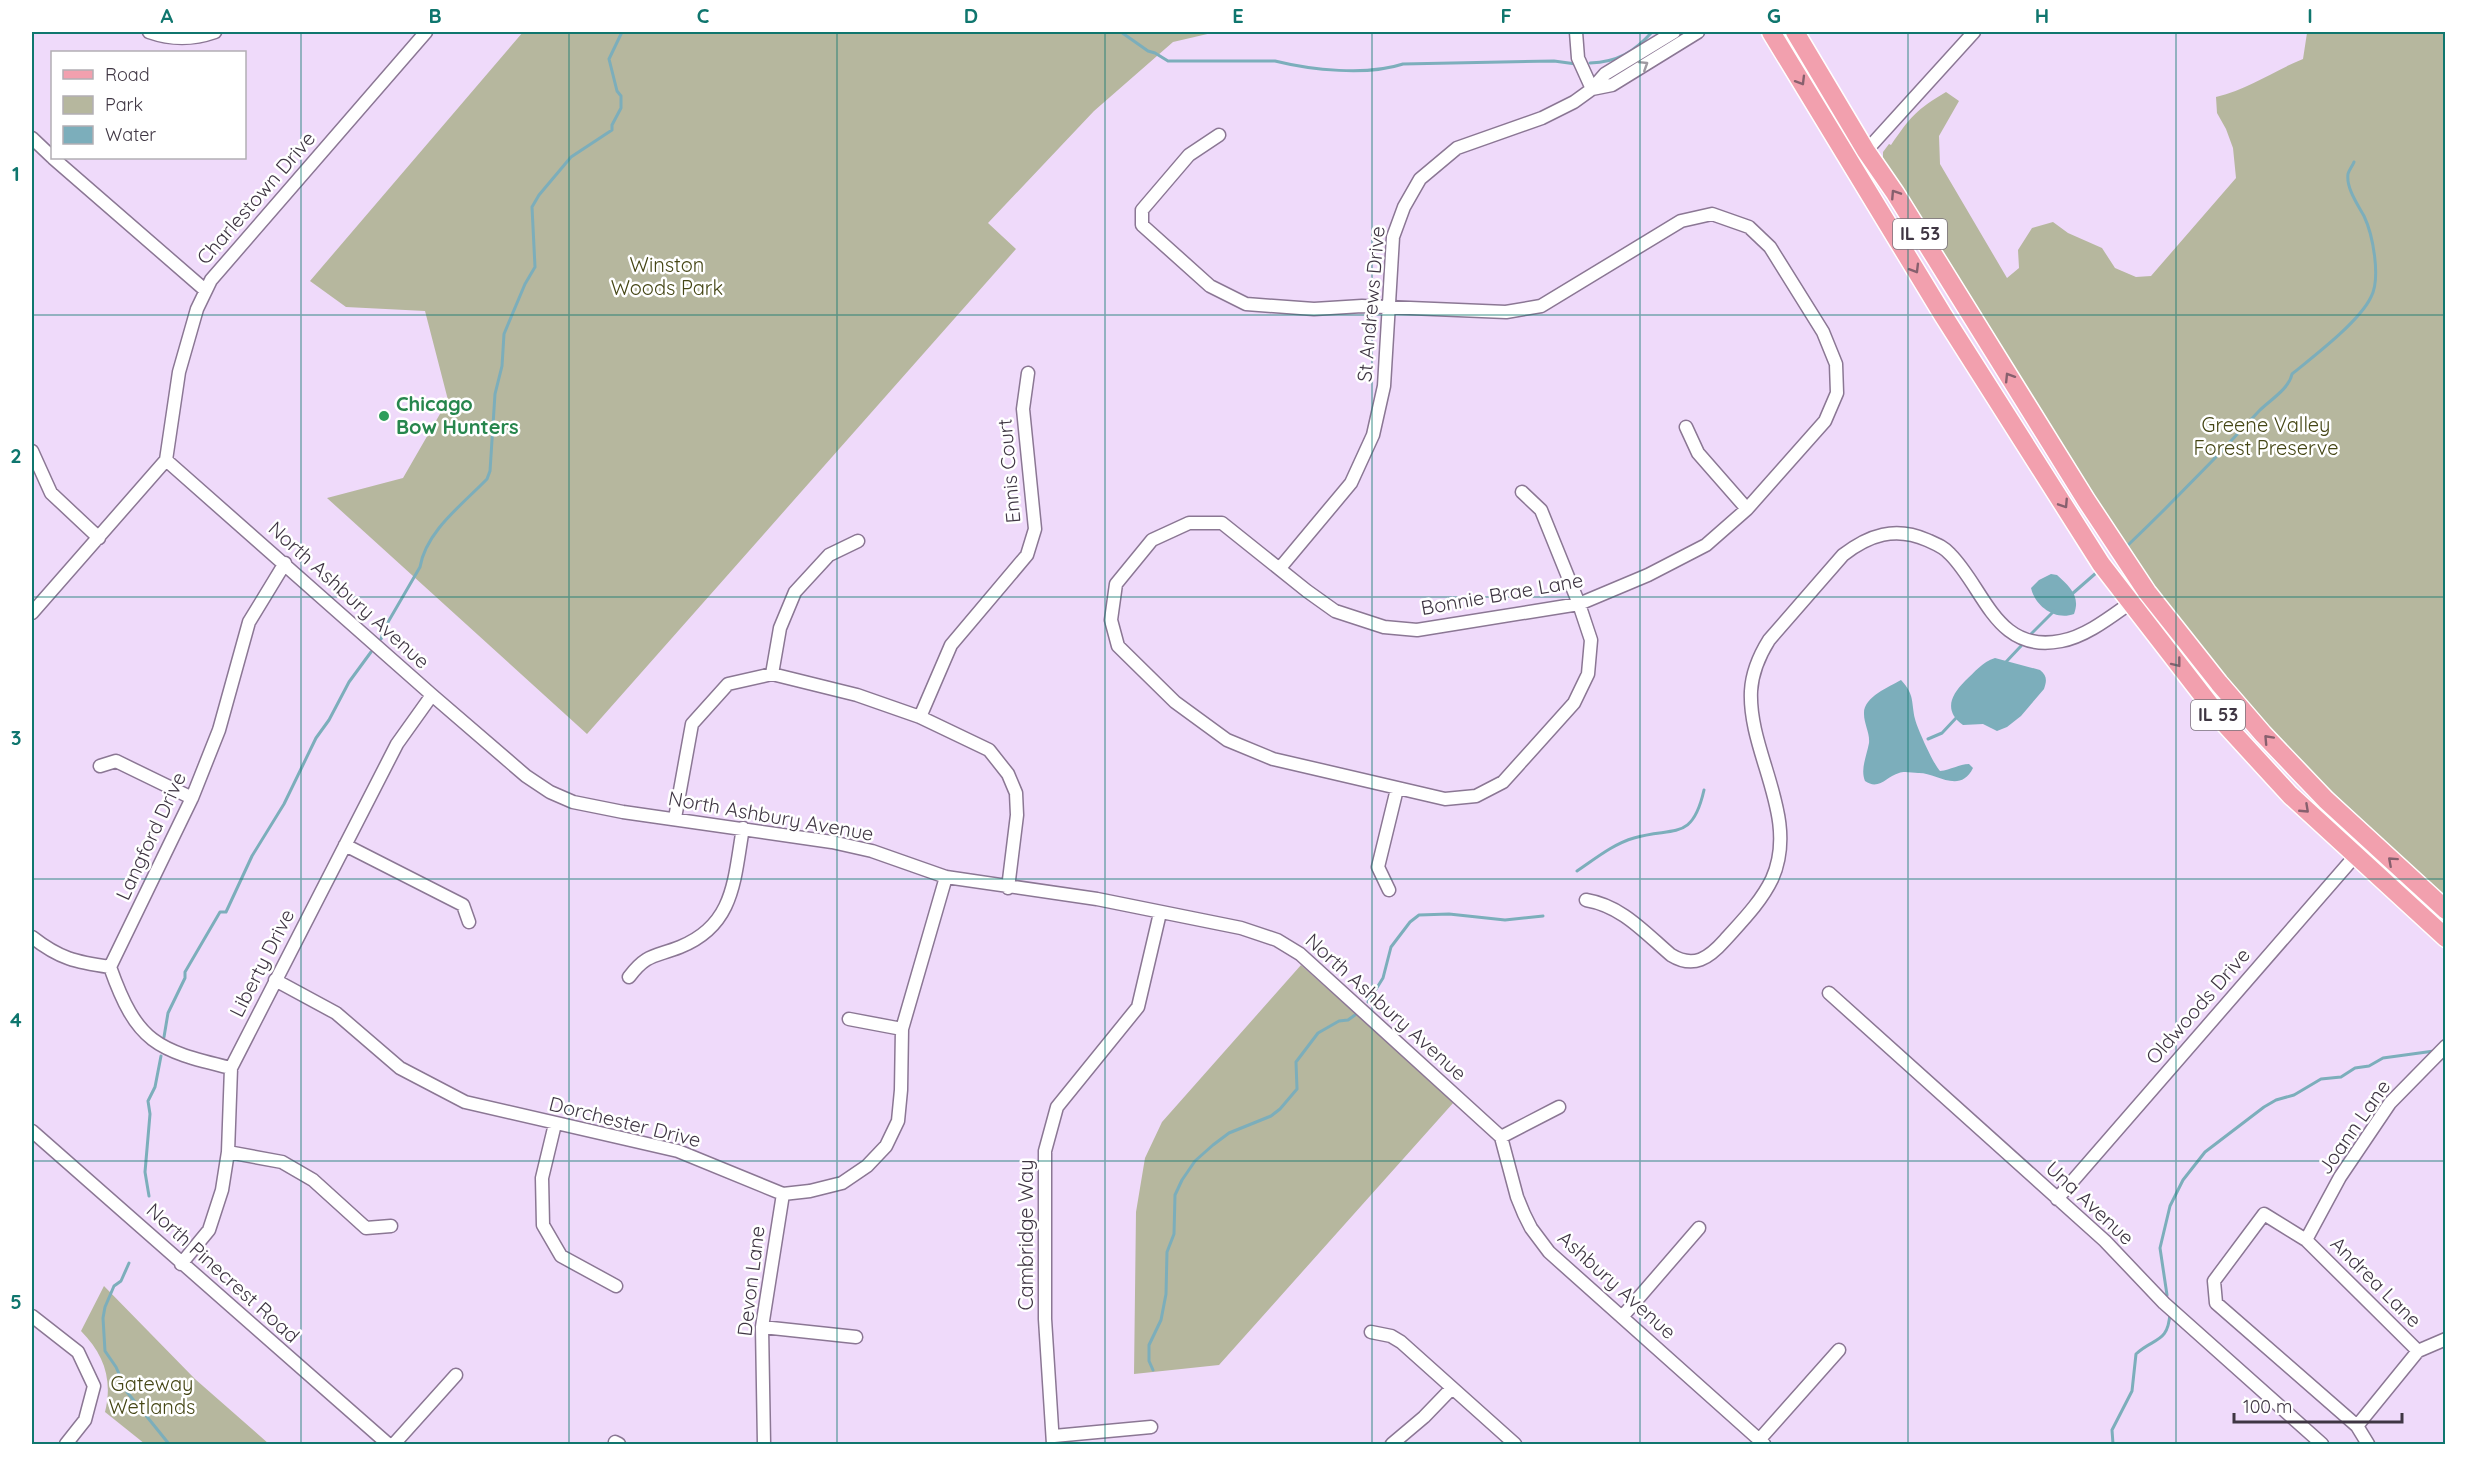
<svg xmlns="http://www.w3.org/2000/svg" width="2477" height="1476" viewBox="0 0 2477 1476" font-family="Quicksand,sans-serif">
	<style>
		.green { fill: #b6b79e }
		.water { fill: #7caebb }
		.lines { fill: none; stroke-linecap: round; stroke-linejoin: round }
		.stream { stroke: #7caebb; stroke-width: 3 }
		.minor-casing { stroke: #8b7794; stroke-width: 15 }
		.primary-casing { stroke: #fff; stroke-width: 21 }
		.minor { stroke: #fff; stroke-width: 12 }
		.primary { stroke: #f2a0ae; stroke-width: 18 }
		.oneway { stroke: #9f9aa1 }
		.oneway2 { stroke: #87606e }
		.grid { fill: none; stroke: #0f766e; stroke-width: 1.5; stroke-opacity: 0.55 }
		.leisure-dot { fill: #2e9e5b; stroke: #fff; stroke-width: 2 }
		.labels { text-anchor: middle; stroke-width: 5; stroke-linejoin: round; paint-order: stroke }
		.shield { fill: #fff; stroke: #79727b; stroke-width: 1.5 }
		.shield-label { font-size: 18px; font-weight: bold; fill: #3f3643 }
		.street-label { font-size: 20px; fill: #3f3643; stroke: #fff }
		.park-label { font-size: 20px; fill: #454615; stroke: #fff }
		.leisure-label { font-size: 20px; font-weight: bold; fill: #27864d; stroke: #fff; text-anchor: start }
		.neatline { fill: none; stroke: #0f766e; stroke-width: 2 }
		.grid-label { font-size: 20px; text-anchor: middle; font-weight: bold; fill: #0f766e }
	</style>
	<rect width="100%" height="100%" fill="#efdafa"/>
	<path class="green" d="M 523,32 L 1216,32 L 1173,42 L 1094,111 L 988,223 L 1016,249 L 587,734 L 327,498 L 403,478 L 448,400 L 425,311 L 346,307 L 310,281 Z
		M 2305,32 L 2445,32 L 2445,898 L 2302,763 L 2222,677 L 2133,560 L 1883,158 L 1883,152 L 1889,144 L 1891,145 C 1911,116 1916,110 1946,92 L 1959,101 L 1939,136 L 1940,164 L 2007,278 L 2019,268 L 2018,250 L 2032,228 L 2053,222 L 2068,233 L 2102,248 L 2115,268 L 2136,277 L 2151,276 L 2236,178 L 2233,148 L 2226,129 L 2217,113 L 2216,97 C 2249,89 2271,72 2303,59 L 2307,33 Z
		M 1301,965 L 1454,1102 L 1219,1365 L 1134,1374 L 1136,1212 L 1145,1158 L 1162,1122 Z
		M 104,1286 L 195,1379 L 269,1444 L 145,1444 L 105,1412 C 113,1380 104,1354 81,1331 Z"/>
	<path class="water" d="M 2051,574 L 2057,575 C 2069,586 2081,596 2074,614 C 2055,621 2035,606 2031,588 L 2039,580 Z
		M 1995,658 L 2040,670 C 2047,676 2047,680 2044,689 L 2021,716 L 2007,727 L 1997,731 L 1983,724 L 1963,725 C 1944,711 1950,696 1965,681 C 1975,672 1982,662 1995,658 Z
		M 1901,680 C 1915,695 1911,702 1915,719 C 1917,728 1934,765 1940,771 C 1951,770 1959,764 1969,764 L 1973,768 C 1960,795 1935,772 1918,773 C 1913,773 1904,771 1899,773 C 1887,776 1879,791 1865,781 C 1860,769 1867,755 1869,743 C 1870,733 1864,724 1864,714 C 1863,697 1889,687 1901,680 Z"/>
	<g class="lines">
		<path class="stream" d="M 1121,32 L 1148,51 L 1155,53 L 1168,61 L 1275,61 C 1311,70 1367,76 1403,64 L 1554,61 L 1576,64
			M 1590,63 C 1618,62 1634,52 1652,32
			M 2126,547 C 2172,503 2216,458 2259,411 C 2270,400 2289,389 2292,374 C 2314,356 2359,322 2371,297 C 2381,278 2373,235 2364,216 C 2358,205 2346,188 2348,174 C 2349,170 2353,165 2354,162
			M 2072,594 L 2096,573
			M 2030,635 L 2054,611
			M 381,639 L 384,629 L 420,567 C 426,531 463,504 487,479 L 490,471 L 495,394 L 502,366 L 504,334 L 525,284 L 535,267 L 532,207 L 539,195 L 571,157 L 612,130 L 612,125 L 621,108 L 621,96 L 617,91 L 609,59 L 622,32
			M 2005,663 L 2021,646
			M 1928,739 L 1942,733 L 1957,717
			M 1577,871 C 1595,859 1613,844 1634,838 C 1673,826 1692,843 1704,790
			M 1368,1002 L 1383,978 L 1391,947 L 1410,922 L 1419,915 L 1449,914 L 1505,920 L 1543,916
			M 164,1037 L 168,1013 L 185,978 L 185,972 L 220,912 L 226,912 L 252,856 L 284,804 L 316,738 L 329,720 L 349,682 L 371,652
			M 149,1196 L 145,1172 L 150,1114 L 148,1101 L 155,1087 L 161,1056
			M 129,1263 L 121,1281 L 114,1286 L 105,1307 L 103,1318 L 105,1351 L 116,1367 L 127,1392 L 169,1444
			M 2167,1295 L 2160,1248 L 2170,1206 L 2183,1180 L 2205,1152 L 2264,1107 L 2276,1100 L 2294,1095 L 2321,1079 L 2341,1077 L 2355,1068 L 2369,1066 L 2383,1058 L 2434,1051
			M 1153,1370 L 1149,1361 L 1149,1345 L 1161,1320 L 1166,1294 L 1167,1252 L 1174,1234 L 1175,1195 L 1182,1180 L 1195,1161 L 1213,1145 L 1229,1133 L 1271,1116 L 1280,1109 L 1297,1089 L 1296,1062 L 1318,1033 L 1339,1021 L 1348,1020 L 1355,1015
			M 2113,1444 L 2112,1430 L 2132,1391 L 2136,1354 C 2154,1337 2168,1344 2170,1313"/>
		<g class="minor-casing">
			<path id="minor" d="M 149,32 C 172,40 192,40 215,32
				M 1576,32 L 1578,58 L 1592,89
				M 1592,89 L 1612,85 L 1698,32
				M 1219,135 L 1189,155 L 1142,210 L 1142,225 L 1210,286 L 1246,304 L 1314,309 L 1362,306 L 1506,312 L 1541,306 L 1681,221 L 1712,214 L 1749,227 L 1770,247 L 1823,332 L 1836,364 L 1837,393 L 1825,421 L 1747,509 L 1706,545 L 1648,575 L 1579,604 L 1417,630 L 1384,627 L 1335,611 L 1307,591 L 1222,523 L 1189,523 L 1152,540 L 1116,584 L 1111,620 L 1118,646 L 1175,702 L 1227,740 L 1273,759 L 1445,799 L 1476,796 L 1503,782 L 1574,703 L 1588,674 L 1591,640 L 1579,604 L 1541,510 L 1522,492
				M 32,138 L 52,157
				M 1866,151 L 1974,32
				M 53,158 L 205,290
				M 1686,427 L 1698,453 L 1747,509
				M 32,451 L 51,493 L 99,538
				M 166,460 L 432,695 L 526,776 L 550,792 L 573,802 L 623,812 L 832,842 L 872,851 L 946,877 L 1097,899 L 1241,928 L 1277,940 L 1300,954 L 1501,1137 L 1517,1197 L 1524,1214 L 1531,1228 L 1549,1252 L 1764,1444
				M 1280,568 L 1351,483 L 1373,435 L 1384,386 L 1393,237 L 1404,207 L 1420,179 L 1457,148 L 1542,118 L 1574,102 L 1592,89 L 1605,74 L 1674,32
				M 32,613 L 166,460 L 179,372 L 197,309 L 211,280 L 426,32
				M 772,674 L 780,628 L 795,592 L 829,555 L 858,541
				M 920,717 L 951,645 L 1027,555 L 1035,529 L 1023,409 L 1028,373
				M 100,766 L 116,761 L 192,798
				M 675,818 L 692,724 L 728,684 L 772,674 L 857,695 L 920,717 L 989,750 L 1008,774 L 1016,793 L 1017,815 L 1008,888
				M 345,845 L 463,905 L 469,922
				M 1389,890 L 1378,867 L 1397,789
				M 1586,900 C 1622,906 1644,932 1671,955 C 1694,969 1709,958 1725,940 C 1742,921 1761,902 1772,879 C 1800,817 1748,753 1751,691 C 1752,673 1759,656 1769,640 L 1843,555 C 1869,535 1895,526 1927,540 C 1936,544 1944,547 1950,554 C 1985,589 1996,654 2061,641 C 2088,636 2114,614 2136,599
				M 32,937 C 60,959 76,962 110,967
				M 629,977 C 647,953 655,957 680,947 C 735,925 734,879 743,828
				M 275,980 L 336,1013 L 400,1068 L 465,1102 L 678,1151 L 783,1194 L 810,1191 L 842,1183 L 867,1166 L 886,1146 L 898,1121 L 901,1090 L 902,1029 L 946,877
				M 1829,993 L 2105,1241 L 2164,1303 L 2322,1444
				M 849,1019 L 902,1029
				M 231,1068 C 156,1050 137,1043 110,967 L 192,798 L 219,730 L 249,622 L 285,563
				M 555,1124 L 542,1178 L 543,1225 L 561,1256 L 616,1286
				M 32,1131 L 388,1444
				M 1501,1137 L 1559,1107
				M 228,1152 L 282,1162 L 313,1180 L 366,1228 L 391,1226
				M 2057,1199 L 2369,840
				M 2306,1240 L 2340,1177 L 2390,1103 L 2446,1046
				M 181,1264 L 209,1230 L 222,1190 L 228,1152 L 231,1068 L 397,744 L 432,695
				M 32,1316 L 78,1352 L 94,1386 L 85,1420 L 66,1444
				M 1622,1317 L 1699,1228
				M 762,1327 L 856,1337
				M 1371,1332 L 1391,1336 L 1401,1342 L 1515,1444
				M 2357,1426 L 2418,1351 L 2446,1339
				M 1054,1436 L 1151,1427
				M 1759,1440 L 1839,1350
				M 615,1442 L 619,1444
				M 394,1444 L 456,1375
				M 764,1444 L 762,1327 L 783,1194
				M 1053,1444 L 1045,1319 L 1045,1151 L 1057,1107 L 1138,1007 L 1160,913
				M 1392,1444 L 1424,1417 L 1451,1389
				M 2368,1444 L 2357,1426 L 2216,1303 L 2214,1281 L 2264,1214 L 2306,1240 L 2418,1351"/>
		</g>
		<g class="primary-casing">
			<path id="primary" d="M 1771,32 L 1943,315 L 2101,564 L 2224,723 L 2290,795 L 2446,938
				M 1795,32 L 1866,151 L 1895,193 L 2086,500 L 2147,592 L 2219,683 L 2263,734 L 2326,800 L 2446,910"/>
		</g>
		<use href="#minor" class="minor"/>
		<use href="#primary" class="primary"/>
	</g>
	<defs><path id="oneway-chevron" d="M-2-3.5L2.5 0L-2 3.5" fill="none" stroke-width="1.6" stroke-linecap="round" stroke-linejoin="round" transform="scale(1.5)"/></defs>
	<use class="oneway" href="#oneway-chevron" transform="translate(1644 65) rotate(-32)"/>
	<g class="oneway2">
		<use href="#oneway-chevron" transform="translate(1801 81) rotate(59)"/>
		<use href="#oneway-chevron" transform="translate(1895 194) rotate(-123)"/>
		<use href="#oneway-chevron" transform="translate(1915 269) rotate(59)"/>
		<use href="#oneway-chevron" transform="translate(2009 377) rotate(-122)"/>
		<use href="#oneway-chevron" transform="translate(2064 504) rotate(57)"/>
		<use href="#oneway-chevron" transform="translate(2177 663) rotate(52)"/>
		<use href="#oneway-chevron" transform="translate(2268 739) rotate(-133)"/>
		<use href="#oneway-chevron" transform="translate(2305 809) rotate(43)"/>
		<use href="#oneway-chevron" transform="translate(2392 861) rotate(-138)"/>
	</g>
	<path class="grid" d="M 301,32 L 301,1444M 569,32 L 569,1444M 837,32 L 837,1444M 1105,32 L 1105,1444M 1372,32 L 1372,1444M 1640,32 L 1640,1444M 1908,32 L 1908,1444M 2176,32 L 2176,1444M 32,315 L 2446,315M 32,597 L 2446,597M 32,879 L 2446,879M 32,1161 L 2446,1161"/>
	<circle class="leisure-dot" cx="384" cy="416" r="6"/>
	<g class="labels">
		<g class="shield">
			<rect x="1893" y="219" width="54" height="30" rx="4.5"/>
			<rect x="2191" y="700" width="54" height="30" rx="4.5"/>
		</g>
		<g class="shield-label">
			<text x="1920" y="240">IL 53</text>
			<text x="2218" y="721">IL 53</text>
		</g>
		<g class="street-label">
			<text transform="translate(256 198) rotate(-49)" y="7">Charlestown Drive</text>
			<text transform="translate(1371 304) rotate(-85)" y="7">St Andrews Drive</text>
			<text transform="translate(1009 471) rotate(-95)" y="7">Ennis Court</text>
			<text transform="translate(1502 594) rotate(-10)" y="7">Bonnie Brae Lane</text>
			<text transform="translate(349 595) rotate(42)" y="7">North Ashbury Avenue</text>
			<text transform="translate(771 816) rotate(10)" y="7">North Ashbury Avenue</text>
			<text transform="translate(151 836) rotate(-65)" y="7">Langford Drive</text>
			<text transform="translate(262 963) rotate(-63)" y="7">Liberty Drive</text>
			<text transform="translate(2198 1006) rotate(-49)" y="7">Oldwoods Drive</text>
			<text transform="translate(1386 1007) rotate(42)" y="7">North Ashbury Avenue</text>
			<text transform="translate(625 1122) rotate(14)" y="7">Dorchester Drive</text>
			<text transform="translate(2354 1127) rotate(-55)" y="7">Joann Lane</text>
			<text transform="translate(2090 1203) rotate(43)" y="7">Una Avenue</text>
			<text transform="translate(1026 1235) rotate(-90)" y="7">Cambridge Way</text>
			<text transform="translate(223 1273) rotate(42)" y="7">North Pinecrest Road</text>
			<text transform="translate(751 1281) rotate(-83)" y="7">Devon Lane</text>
			<text transform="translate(2376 1282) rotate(45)" y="7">Andrea Lane</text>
			<text transform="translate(1617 1285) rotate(42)" y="7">Ashbury Avenue</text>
		</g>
		<g class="park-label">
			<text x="667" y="272">Winston<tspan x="667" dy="23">Woods Park</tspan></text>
			<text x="2266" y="432">Greene Valley<tspan x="2266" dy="23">Forest Preserve</tspan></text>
			<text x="152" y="1391">Gateway<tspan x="152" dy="23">Wetlands</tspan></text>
		</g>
		<g class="leisure-label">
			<text x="396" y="411">Chicago<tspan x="396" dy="23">Bow Hunters</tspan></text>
		</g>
	</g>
	<rect width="2477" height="1476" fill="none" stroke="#ffffff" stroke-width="66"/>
	<rect x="51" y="51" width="195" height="108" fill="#ffffff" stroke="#b2afb4" stroke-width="1.5"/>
	<rect x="63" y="70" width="30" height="9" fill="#f2a0ae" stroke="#b2afb4" stroke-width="1.5"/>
	<text x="105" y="81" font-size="18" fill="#3f3643">Road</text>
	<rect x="63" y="96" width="30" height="18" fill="#b6b79e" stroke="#b2afb4" stroke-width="1.5"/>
	<text x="105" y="111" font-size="18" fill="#3f3643">Park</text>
	<rect x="63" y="126" width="30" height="18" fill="#7caebb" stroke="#b2afb4" stroke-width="1.5"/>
	<text x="105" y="141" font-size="18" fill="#3f3643">Water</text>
	<path d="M2234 1413v9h168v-9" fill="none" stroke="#3f3643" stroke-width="3"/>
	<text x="2243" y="1413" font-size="18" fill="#3f3643" stroke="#ffffff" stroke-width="4.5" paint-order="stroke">100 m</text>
	<rect x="33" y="33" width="2411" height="1410" class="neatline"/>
	<g class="grid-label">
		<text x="167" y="23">A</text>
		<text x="435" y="23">B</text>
		<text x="703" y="23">C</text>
		<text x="971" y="23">D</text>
		<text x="1238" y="23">E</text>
		<text x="1506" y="23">F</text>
		<text x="1774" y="23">G</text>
		<text x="2042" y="23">H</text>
		<text x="2310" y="23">I</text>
		<text x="16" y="181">1</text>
		<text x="16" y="463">2</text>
		<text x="16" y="745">3</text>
		<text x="16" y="1027">4</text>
		<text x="16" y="1309">5</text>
	</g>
</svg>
